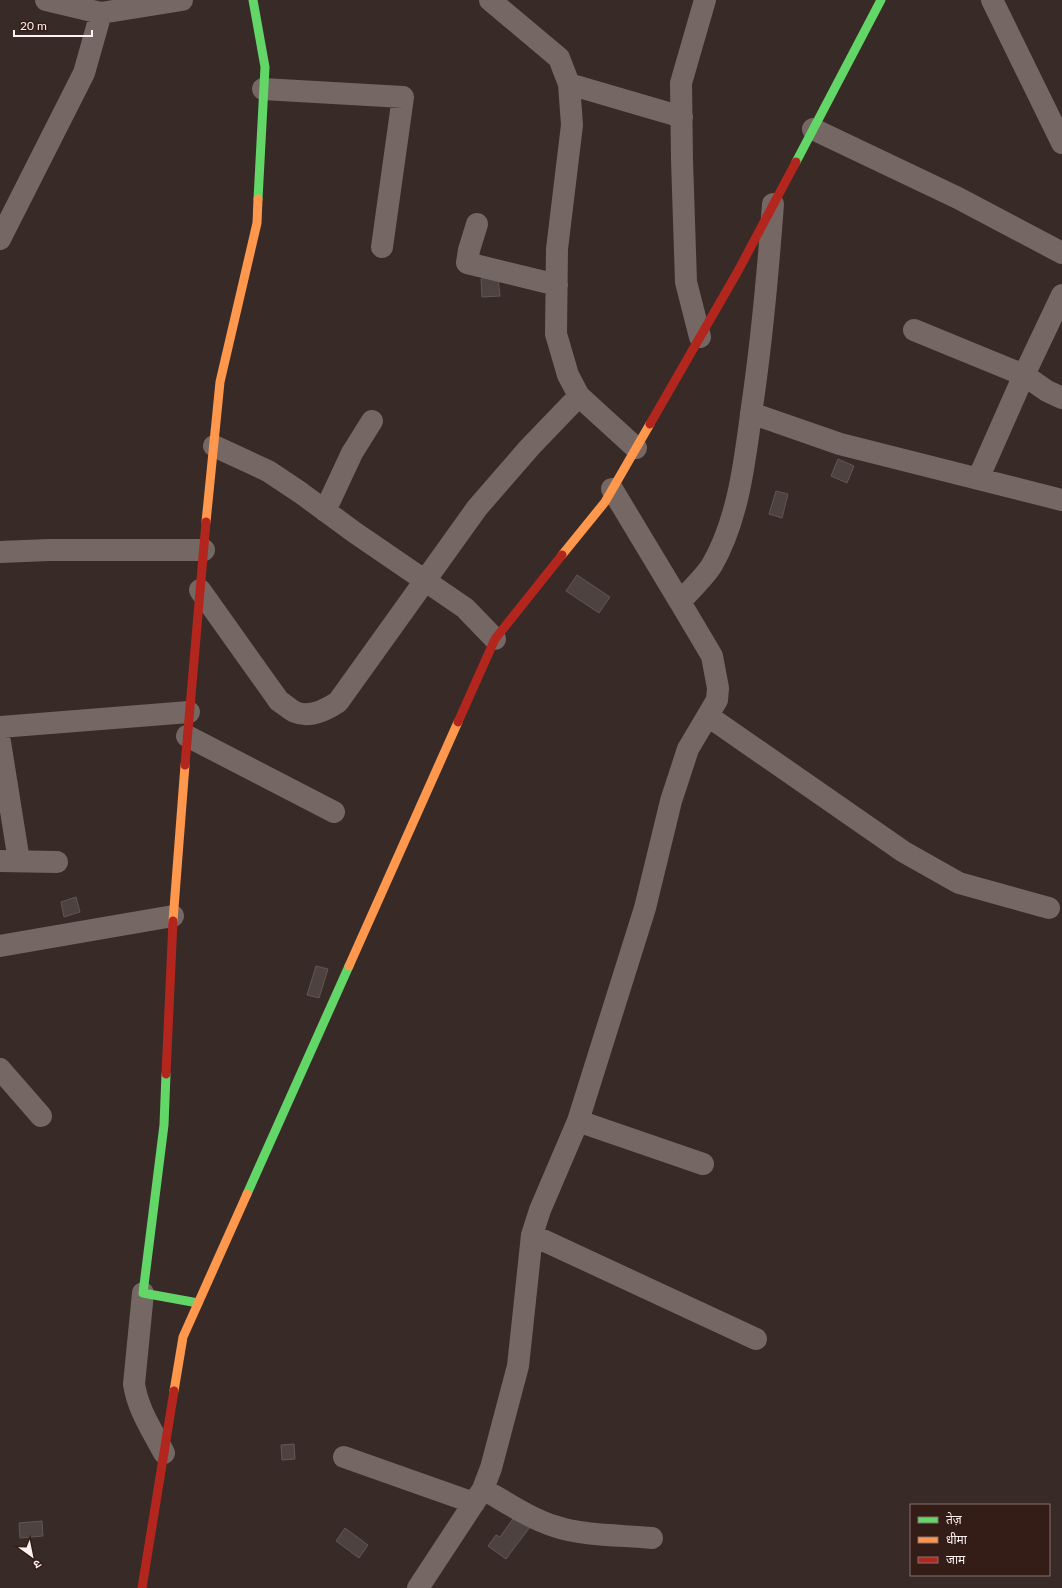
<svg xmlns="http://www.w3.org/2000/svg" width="1062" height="1588" viewBox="0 0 1062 1588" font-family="Lato,'Noto Sans Devanagari',sans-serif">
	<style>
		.building { fill: #4d423f; stroke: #615652 }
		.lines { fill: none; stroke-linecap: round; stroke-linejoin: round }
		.street { stroke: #756763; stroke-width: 22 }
		.fast { stroke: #63d668; stroke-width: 9 }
		.slow { stroke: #ff974d; stroke-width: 9 }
		.jam { stroke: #b3261e; stroke-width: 9 }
	</style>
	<rect width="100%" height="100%" fill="#382b27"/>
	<path class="building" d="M 498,277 L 500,296 L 482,297 L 481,279 Z
		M 838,459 L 854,466 L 847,483 L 831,476 Z
		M 776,491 L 788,494 L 782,518 L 769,514 Z
		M 577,575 L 610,597 L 599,613 L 566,591 Z
		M 76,897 L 80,912 L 64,917 L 61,902 Z
		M 316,966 L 328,969 L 319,998 L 307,995 Z
		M 294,1444 L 295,1459 L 282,1460 L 281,1445 Z
		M 515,1516 L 530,1527 L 506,1559 L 488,1546 L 496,1535 L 500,1537 Z
		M 42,1521 L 43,1536 L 20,1538 L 19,1523 Z
		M 345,1528 L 368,1545 L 359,1558 L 336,1541 Z"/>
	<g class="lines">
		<path class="street" d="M 46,0 L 101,13 L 182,0
			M 490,0 L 559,58 L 569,84 L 682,117
			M 992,0 L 1062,143
			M 569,84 L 572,125 L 557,249 L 556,334 L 568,375 L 579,396
			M 263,89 L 403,97 L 382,247
			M 813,129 L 958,198 L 1062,253
			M 477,224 L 469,250 L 467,263 L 557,285
			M 0,239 L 84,73 L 101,13
			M 1062,295 L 1024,375 L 1047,391 L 1062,398
			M 914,330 L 1024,375 L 978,479
			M 700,337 L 686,282 L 682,160 L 681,83 L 705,0
			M 751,413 L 840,444 L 1062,500
			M 214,446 L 268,471 L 301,493 L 354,532 L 465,608 L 495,639
			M 612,489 L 680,602 C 690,590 704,578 712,565 C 739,518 745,459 752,407 C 762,339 768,272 773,204
			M 325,511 L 352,453 L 372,421
			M 0,552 L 49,550 L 204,550
			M 200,590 L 279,701 C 284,704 289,709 295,712 C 309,718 326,710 338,702 L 477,508 L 530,447 L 579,396 L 636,448
			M 708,716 L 904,852 L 959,883 L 1049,908
			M 0,727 L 189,712
			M 187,736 L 334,812
			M 0,742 L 19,861
			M 0,861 L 57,862
			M 0,946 L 173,916
			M 0,1069 L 41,1116
			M 578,1121 L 703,1164
			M 532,1235 L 756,1339
			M 143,1293 L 134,1384 C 138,1410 152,1430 164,1453
			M 344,1457 L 474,1503
			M 483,1489 C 506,1502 529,1518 554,1526 C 583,1536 621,1535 652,1538
			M 418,1588 L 483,1489 L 491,1468 L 518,1366 L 532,1235 L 540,1210 L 578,1121 L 645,908 L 671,801 L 688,749 L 717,700 L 718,688 L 712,656 L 680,602"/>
		<path class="fast" d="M 253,0 L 265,67 L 258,199
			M 796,162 L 881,0
			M 166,1074 L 164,1125 L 143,1293 L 198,1303
			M 247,1194 L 349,966"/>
		<path class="slow" d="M 206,522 L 220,382 L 257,223 L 258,199
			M 562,555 L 605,502 L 650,424
			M 173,921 L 185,765
			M 349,966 L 458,722
			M 174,1391 L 183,1337 L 247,1194"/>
		<path class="jam" d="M 650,424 L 738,271 L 796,162
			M 458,722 L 495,639 L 562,555
			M 185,765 L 206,522
			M 166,1074 L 173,921
			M 142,1588 L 174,1391"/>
	</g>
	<rect x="910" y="1504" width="140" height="72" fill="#341d17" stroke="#84726e"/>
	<rect x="918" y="1517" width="20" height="6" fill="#63d668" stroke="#84726e"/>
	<text x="946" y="1524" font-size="12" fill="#fdf2f0">तेज़</text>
	<rect x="918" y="1537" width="20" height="6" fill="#ff974d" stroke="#84726e"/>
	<text x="946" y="1544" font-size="12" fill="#fdf2f0">धीमा</text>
	<rect x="918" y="1557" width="20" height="6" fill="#b3261e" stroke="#84726e"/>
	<text x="946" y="1564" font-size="12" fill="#fdf2f0">जाम</text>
	<g transform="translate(32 1556) rotate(147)" stroke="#341d17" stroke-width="3" paint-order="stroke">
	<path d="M0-3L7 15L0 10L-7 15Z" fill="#fdf2f0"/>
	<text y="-6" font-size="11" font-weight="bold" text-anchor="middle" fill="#fdf2f0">उ</text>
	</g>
	<path d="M14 30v6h78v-6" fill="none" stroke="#fdf2f0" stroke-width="2"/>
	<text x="20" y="30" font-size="12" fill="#fdf2f0" stroke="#341d17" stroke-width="3" paint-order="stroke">20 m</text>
</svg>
